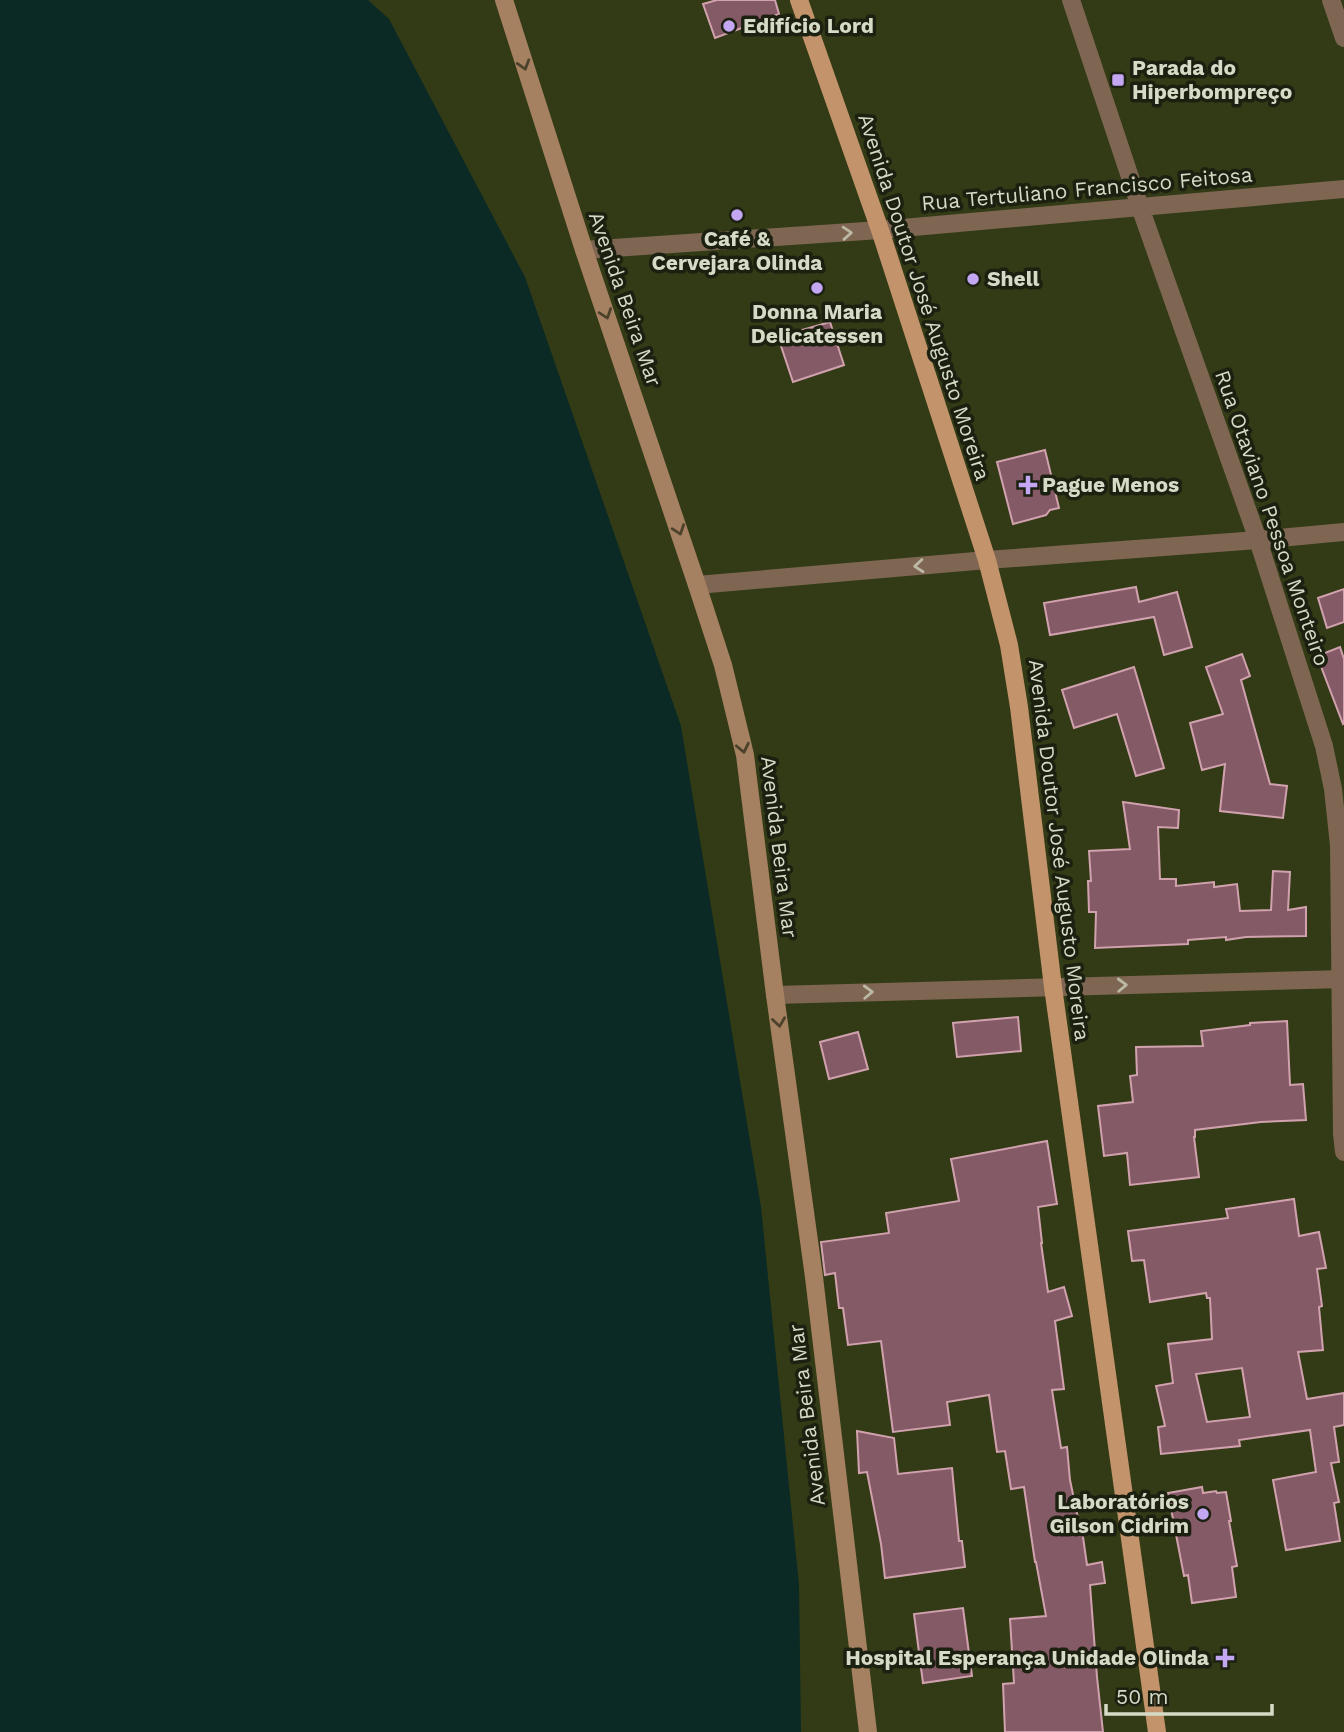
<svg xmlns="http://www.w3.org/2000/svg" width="1344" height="1732" viewBox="0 0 1344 1732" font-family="'Work Sans',sans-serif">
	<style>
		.water { fill: #0b2a25 }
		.building { fill: #845a66; stroke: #d1a2ae; stroke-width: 2; fill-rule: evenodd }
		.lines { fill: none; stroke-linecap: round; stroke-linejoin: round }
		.minor { stroke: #7e6653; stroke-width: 18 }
		.tertiary { stroke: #7e6653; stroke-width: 18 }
		.secondary { stroke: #a58061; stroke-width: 18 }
		.primary { stroke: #c3936b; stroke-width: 18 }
		.oneway { stroke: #4c422c }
		.oneway2 { stroke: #bbb8a4 }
		.poi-dot { fill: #c3a7f2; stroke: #1c2010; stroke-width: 2.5 }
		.labels { text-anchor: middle; stroke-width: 7; stroke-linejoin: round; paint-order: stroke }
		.poi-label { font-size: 21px; font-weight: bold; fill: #d5dbc6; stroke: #1c2010; text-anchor: start }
		.street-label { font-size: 21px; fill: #d5dbc6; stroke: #1c2010 }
	</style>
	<rect width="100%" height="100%" fill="#323b16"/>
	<path class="water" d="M 0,0 L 368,0 L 389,19 L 525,277 L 681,726 L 761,1207 L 799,1585 L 801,1732 L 0,1732 Z"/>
	<path class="building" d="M 717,0 L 775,0 L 779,14 L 715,38 L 703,4 Z
		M 830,322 L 844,365 L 793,382 L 778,337 Z
		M 1045,450 L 1059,508 L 1050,510 L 1046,515 L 1013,524 L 997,462 Z
		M 1136,587 L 1139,602 L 1177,592 L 1192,647 L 1164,655 L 1154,617 L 1050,635 L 1044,603 Z
		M 1344,589 L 1344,622 L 1327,628 L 1318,598 Z
		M 1340,647 L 1344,659 L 1344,723 L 1343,724 L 1317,656 Z
		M 1242,654 L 1250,676 L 1241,680 L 1270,784 L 1287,786 L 1283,818 L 1220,811 L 1225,764 L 1202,770 L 1190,723 L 1223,714 L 1206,667 Z
		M 1134,667 L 1164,768 L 1136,776 L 1117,714 L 1074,728 L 1062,690 Z
		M 1123,802 L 1179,810 L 1178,828 L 1158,827 L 1160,879 L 1176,879 L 1176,886 L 1214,882 L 1214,887 L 1237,884 L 1240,911 L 1271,910 L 1273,871 L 1290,872 L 1288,910 L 1306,907 L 1306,936 L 1246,937 L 1226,940 L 1226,937 L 1188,940 L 1188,944 L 1095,948 L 1096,912 L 1089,912 L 1088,881 L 1091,881 L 1089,851 L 1130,849 Z
		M 1018,1017 L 1021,1051 L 957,1057 L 953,1023 Z
		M 1287,1021 L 1290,1085 L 1303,1084 L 1306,1120 L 1261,1122 L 1195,1130 L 1195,1137 L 1194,1137 L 1199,1177 L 1130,1185 L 1127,1153 L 1104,1156 L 1098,1106 L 1133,1102 L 1130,1076 L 1137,1075 L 1136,1047 L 1203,1046 L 1201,1031 L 1250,1025 L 1250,1023 Z
		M 858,1032 L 868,1069 L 829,1079 L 820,1042 Z
		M 1047,1141 L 1057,1204 L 1038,1207 L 1042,1243 L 1041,1243 L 1048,1292 L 1064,1287 L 1072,1316 L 1055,1321 L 1064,1389 L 1052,1390 L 1061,1448 L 1067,1447 L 1070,1480 L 1079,1523 L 1081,1523 L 1087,1565 L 1102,1562 L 1105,1583 L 1090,1585 L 1097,1677 L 1103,1732 L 1005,1732 L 1003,1684 L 1014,1683 L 1010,1619 L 1046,1616 L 1036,1562 L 1035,1562 L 1024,1487 L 1011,1489 L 1005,1451 L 997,1452 L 989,1395 L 947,1402 L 950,1425 L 893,1432 L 881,1341 L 848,1345 L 843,1308 L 839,1308 L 835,1273 L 825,1275 L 821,1242 L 889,1233 L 886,1213 L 959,1201 L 951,1159 Z
		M 1294,1199 L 1299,1236 L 1319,1232 L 1326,1268 L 1317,1269 L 1322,1306 L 1319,1307 L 1323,1350 L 1298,1352 L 1307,1399 L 1344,1393 L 1344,1425 L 1334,1427 L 1339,1462 L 1331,1463 L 1339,1502 L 1334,1503 L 1340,1541 L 1286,1550 L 1273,1480 L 1316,1472 L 1310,1430 L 1239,1440 L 1240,1446 L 1161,1454 L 1158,1427 L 1165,1426 L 1156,1386 L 1173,1383 L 1168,1344 L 1212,1339 L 1210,1298 L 1207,1298 L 1206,1293 L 1150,1302 L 1144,1260 L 1132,1261 L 1128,1231 L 1228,1218 L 1226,1209 ZM 1242,1368 L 1250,1417 L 1207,1422 L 1196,1374 Z
		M 857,1431 L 894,1438 L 898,1474 L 952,1468 L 959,1541 L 962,1541 L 965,1567 L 885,1578 L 881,1544 L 867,1472 L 859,1473 Z
		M 1202,1487 L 1203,1493 L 1216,1491 L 1217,1493 L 1226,1492 L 1231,1521 L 1229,1521 L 1237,1566 L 1232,1567 L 1236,1597 L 1192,1603 L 1188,1575 L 1184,1576 L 1168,1493 Z
		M 963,1608 L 972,1676 L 923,1683 L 914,1614 Z"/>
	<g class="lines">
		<path class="minor" d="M 1331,0 L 1344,38
			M 584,250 L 880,230
			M 697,585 L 987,560 L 1258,540 L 1344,532
			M 775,995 L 1344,979"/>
		<path class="tertiary" d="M 1071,0 L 1140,207 L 1258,540 L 1324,746 L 1333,789 L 1339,845 L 1342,1134 L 1344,1152
			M 880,230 L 1344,189"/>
		<path class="secondary" d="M 504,0 L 584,250 L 697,585 L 723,665 L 745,755 L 775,995 L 814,1277 L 868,1732"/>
		<path class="primary" d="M 799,0 L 880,230 L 987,560 L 1009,645 L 1019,707 L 1053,987 L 1157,1732"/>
	</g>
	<defs><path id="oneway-chevron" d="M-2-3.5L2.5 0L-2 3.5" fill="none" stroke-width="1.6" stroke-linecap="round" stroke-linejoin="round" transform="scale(1.75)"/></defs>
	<g class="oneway">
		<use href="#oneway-chevron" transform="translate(524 65) rotate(73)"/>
		<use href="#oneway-chevron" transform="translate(606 314) rotate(71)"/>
		<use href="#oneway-chevron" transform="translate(679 530) rotate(71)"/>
		<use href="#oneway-chevron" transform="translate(743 748) rotate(78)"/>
		<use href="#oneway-chevron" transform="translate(779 1022) rotate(82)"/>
	</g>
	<g class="oneway2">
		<use href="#oneway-chevron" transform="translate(847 233) rotate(-4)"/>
		<use href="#oneway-chevron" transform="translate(919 566) rotate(175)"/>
		<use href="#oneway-chevron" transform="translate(1122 985) rotate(-2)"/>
		<use href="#oneway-chevron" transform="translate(868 992) rotate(-2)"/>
	</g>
	<g class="poi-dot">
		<circle cx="729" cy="26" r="7"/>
		<rect x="1111" y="73" width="14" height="14" rx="3.5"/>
		<circle cx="737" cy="215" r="7"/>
		<circle cx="973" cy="279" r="7"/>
		<circle cx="817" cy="288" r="7"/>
		<path d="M1024.5 474.5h7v7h7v7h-7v7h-7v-7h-7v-7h7z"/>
		<circle cx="1203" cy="1514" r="7"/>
		<path d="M1221.5 1647.5h7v7h7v7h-7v7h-7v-7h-7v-7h7z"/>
	</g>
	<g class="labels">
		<g class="poi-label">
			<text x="743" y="33">Edifício Lord</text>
			<text x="1132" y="75">Parada do<tspan x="1132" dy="24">Hiperbompreço</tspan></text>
			<text x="737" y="246" text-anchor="middle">Café &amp;<tspan x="737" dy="24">Cervejara Olinda</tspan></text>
			<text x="987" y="286">Shell</text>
			<text x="817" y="319" text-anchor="middle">Donna Maria<tspan x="817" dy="24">Delicatessen</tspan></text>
			<text x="1042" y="492">Pague Menos</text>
			<text x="1189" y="1509" text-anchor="end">Laboratórios<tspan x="1189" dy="24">Gilson Cidrim</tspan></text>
			<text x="1209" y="1665" text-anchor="end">Hospital Esperança Unidade Olinda</text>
		</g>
		<g class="street-label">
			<text transform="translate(1087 189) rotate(-5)" y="7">Rua Tertuliano Francisco Feitosa</text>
			<text transform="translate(924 297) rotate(72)" y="7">Avenida Doutor José Augusto Moreira</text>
			<text transform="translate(625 299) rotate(71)" y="7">Avenida Beira Mar</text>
			<text transform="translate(1272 518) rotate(71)" y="7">Rua Otaviano Pessoa Monteiro</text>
			<text transform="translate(779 847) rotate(83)" y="7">Avenida Beira Mar</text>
			<text transform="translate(1059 850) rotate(83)" y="7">Avenida Doutor José Augusto Moreira</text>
			<text transform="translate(807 1415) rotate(-97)" y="7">Avenida Beira Mar</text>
		</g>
	</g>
	<path d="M1106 1704v10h166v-10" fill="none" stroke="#d5dbc6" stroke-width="3.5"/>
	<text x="1116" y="1704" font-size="21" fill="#d5dbc6" stroke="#1c2010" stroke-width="5" paint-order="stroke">50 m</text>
</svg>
